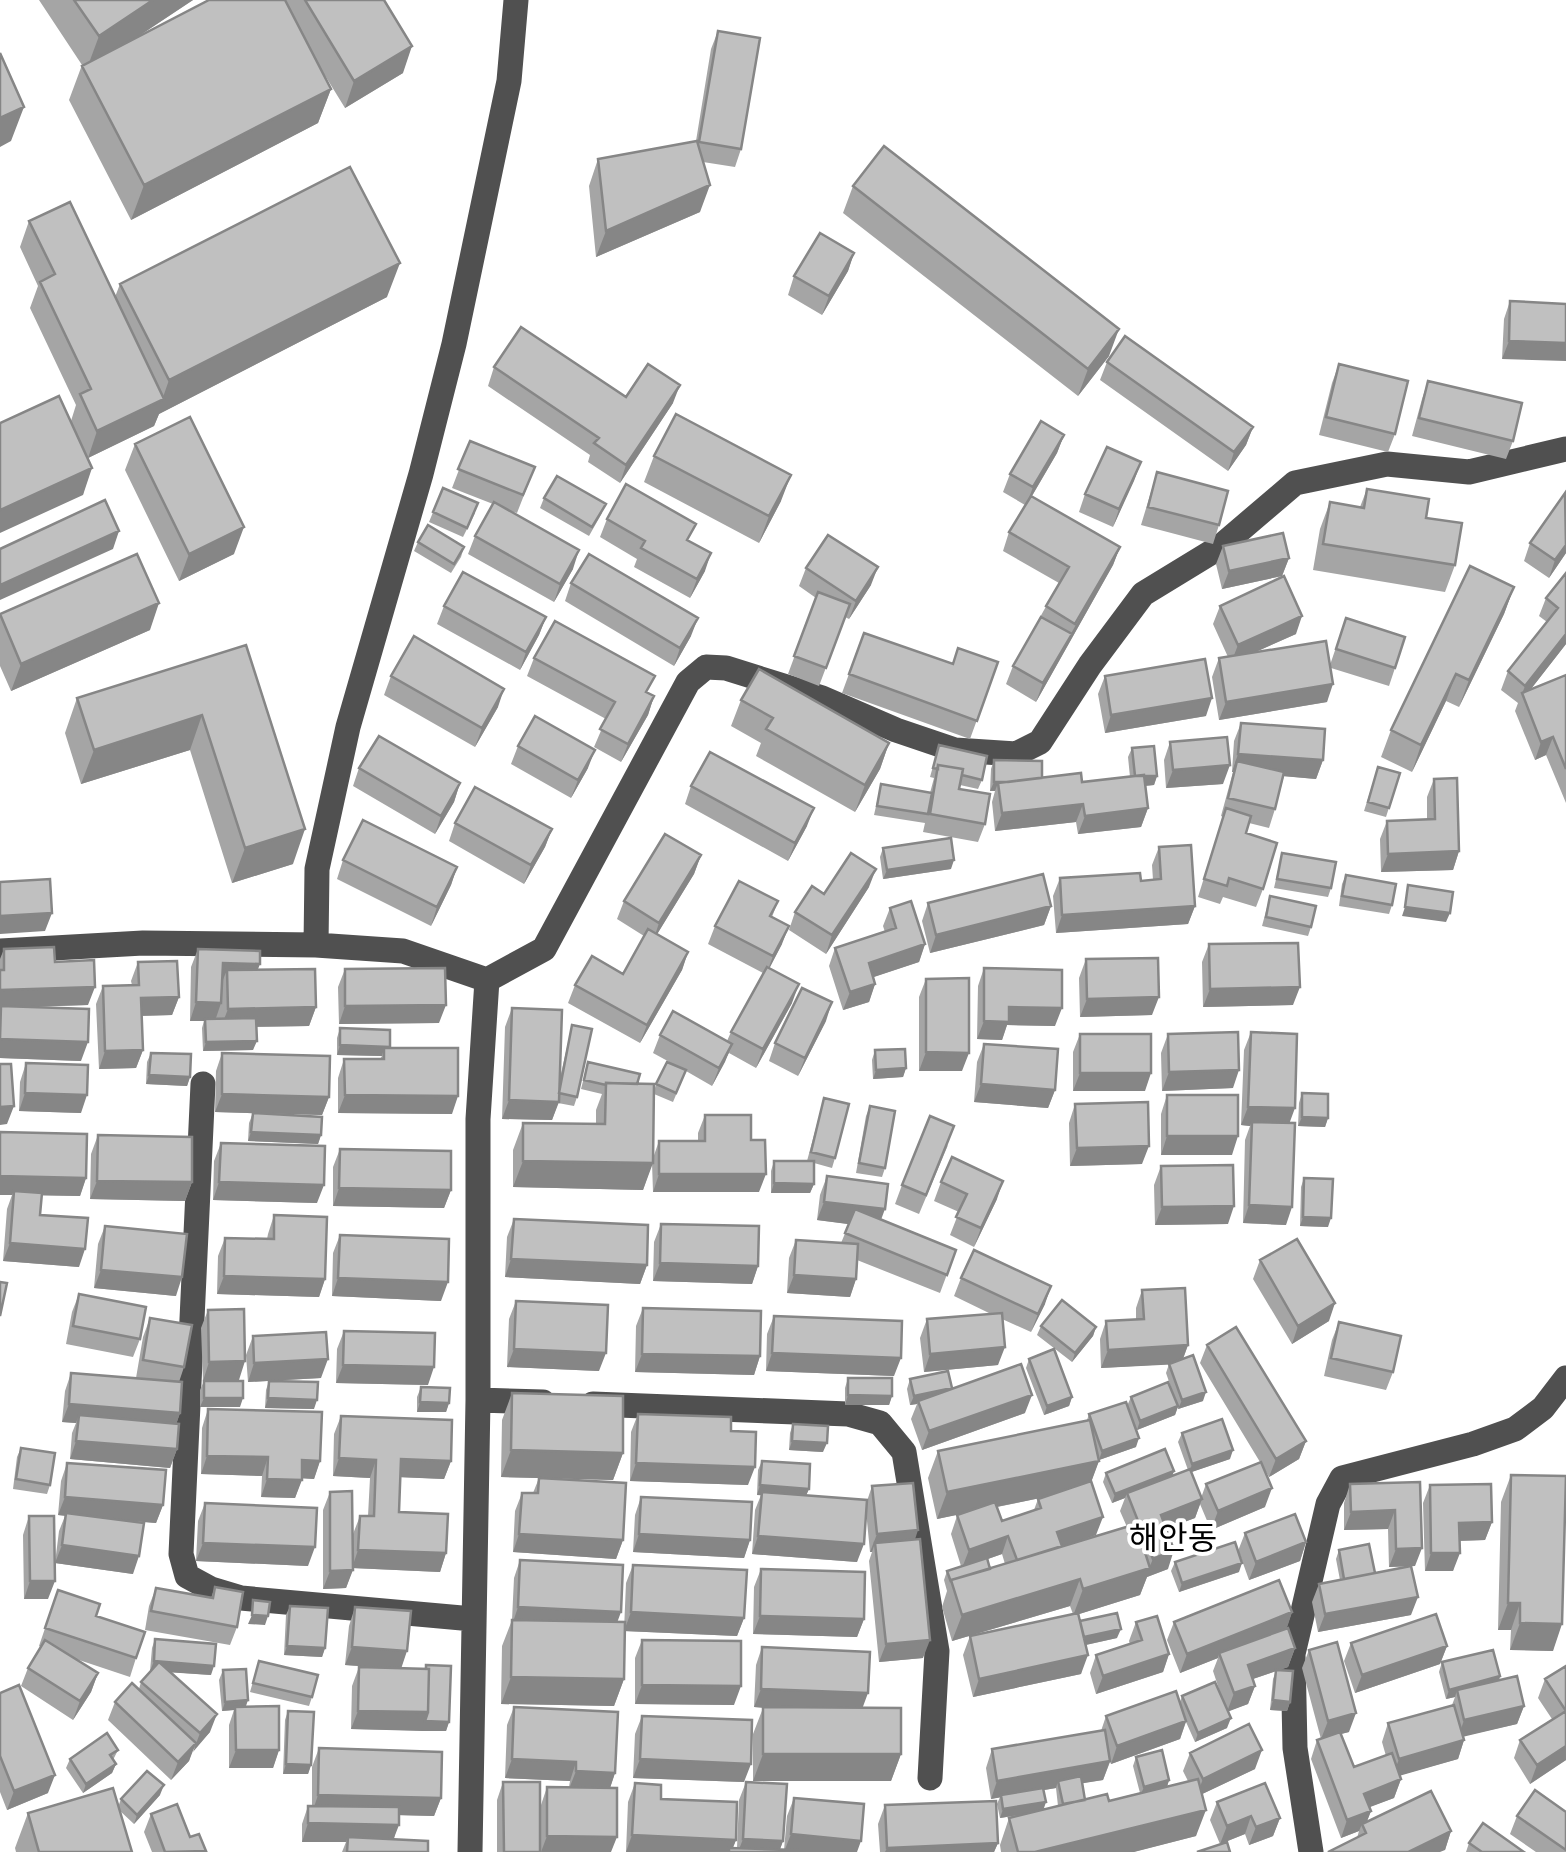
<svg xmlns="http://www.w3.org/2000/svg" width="1566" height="1852" viewBox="0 0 1566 1852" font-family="Arial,'Noto Sans KR',sans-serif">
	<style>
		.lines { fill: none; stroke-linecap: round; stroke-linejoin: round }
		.minor { stroke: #505050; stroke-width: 25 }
		.wall { fill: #a5a5a5; fill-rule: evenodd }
		.shaded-wall { fill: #868686 }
		.building { fill: #c0c0c0; stroke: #868686; stroke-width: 2.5 }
		.labels { text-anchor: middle; stroke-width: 8; stroke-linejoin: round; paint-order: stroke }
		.quarter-label { font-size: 32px; fill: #000; stroke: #fff }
	</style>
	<rect width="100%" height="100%" fill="#fff"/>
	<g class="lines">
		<path class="minor" d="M 316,945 L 317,869 L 348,727 L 421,474 L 454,344 L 509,81 L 516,0
			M 0,951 L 143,943 L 316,945 L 403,951 L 487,980
			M 203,1084 L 181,1554 L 187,1576 L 211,1589 L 241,1598 L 473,1619
			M 478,1400 L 543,1402
			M 593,1404 L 848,1414 L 880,1423 L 904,1452 L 937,1651 L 930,1778
			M 470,1852 L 478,1400 L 478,1119 L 487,980 L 544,949 L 688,682 L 706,667 L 726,668 L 822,698 L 896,730 L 955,750 L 1016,754 L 1040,742 L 1090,665 L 1143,594 L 1220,547 L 1295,483 L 1387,464 L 1469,472 L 1566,449
			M 1311,1852 L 1295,1748 L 1293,1654 L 1328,1504 L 1342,1478 L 1473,1444 L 1515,1429 L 1543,1408 L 1566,1378"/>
	</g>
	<path class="wall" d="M 39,0 L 193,0 L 139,36 L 209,0 L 384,0 L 403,73 L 345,108 L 321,69 L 331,89 L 318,123 L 131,220 L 69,100 L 82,65 Z
		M 718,31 L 741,149 L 735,167 L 703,162 L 700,212 L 596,257 L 589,186 L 598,159 L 696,141 L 711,49 Z
		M 853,186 L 1109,356 L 1078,396 L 843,213 Z
		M 29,221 L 115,297 L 120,284 L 387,297 L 159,414 L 154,426 L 88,458 L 83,495 L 71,421 L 76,405 L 30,308 L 38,286 L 20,247 Z
		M 854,253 L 848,271 L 822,315 L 788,295 L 794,276 Z
		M 1510,301 L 1566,304 L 1502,359 L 1504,319 Z
		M 1107,362 L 1253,427 L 1246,445 L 1228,471 L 1100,380 Z
		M 1339,364 L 1395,434 L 1388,452 L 1319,435 L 1332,383 Z
		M 494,367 L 626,397 L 673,403 L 620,483 L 588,462 L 590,455 L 488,386 Z
		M 1428,381 L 1513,441 L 1506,459 L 1412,436 L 1422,399 Z
		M 1064,435 L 1057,453 L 1032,496 L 1120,547 L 1113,565 L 1036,702 L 1006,684 L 1013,666 L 1059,583 L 1003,551 L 1009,532 L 1025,505 L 1003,492 L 1010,474 Z
		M 470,441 L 535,467 L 517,513 L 510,511 L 573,569 L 554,602 L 468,554 L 475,536 L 493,504 L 452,488 Z
		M 135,444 L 234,554 L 179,581 L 125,470 Z
		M 654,456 L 781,501 L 759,543 L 644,482 Z
		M 1141,462 L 1113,527 L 1079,512 L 1085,494 Z
		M 1157,472 L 1219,525 L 1213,544 L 1141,525 Z
		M 443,488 L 475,513 L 463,537 L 429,522 Z
		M 1367,489 L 1426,518 L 1455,565 L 1445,592 L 1313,570 L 1320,529 L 1330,502 L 1360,507 Z
		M 1566,493 L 1566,553 L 1549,578 L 1524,561 L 1530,543 Z
		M 544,498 L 602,513 L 589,536 L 540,508 Z
		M 607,519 L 690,541 L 705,571 L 690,598 L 634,567 L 637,559 L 600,537 Z
		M 418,542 L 464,547 L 461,557 L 451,573 L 414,551 Z
		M 1223,546 L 1289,558 L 1282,576 L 1222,589 L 1216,564 Z
		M 806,568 L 871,585 L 849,619 L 845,617 L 819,686 L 788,674 L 816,598 L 799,586 Z
		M 1566,573 L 1566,644 L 1530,690 L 1566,675 L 1566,803 L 1546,755 L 1535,760 L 1515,711 L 1518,703 L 1501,690 L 1508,671 L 1547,622 L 1539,616 L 1546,598 Z
		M 571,583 L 691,636 L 674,666 L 565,601 Z
		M 1514,587 L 1504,614 L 1459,707 L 1446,701 L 1412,772 L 1381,757 L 1391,730 Z
		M 444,606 L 546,617 L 539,635 L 520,670 L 437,624 Z
		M 1220,606 L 1296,634 L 1255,652 L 1330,665 L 1346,618 L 1395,668 L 1389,686 L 1331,668 L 1327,702 L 1219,720 L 1212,677 L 1219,658 L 1228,657 L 1213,624 Z
		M 0,614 L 150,630 L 11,691 L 0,666 Z
		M 864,633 L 953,664 L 998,662 L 970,739 L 842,693 Z
		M 246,645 L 293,864 L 232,883 L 190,750 L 81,784 L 65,733 L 77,698 Z
		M 534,658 L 654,696 L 648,715 L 621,762 L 594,747 L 606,719 L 527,676 Z
		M 391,676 L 498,707 L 475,747 L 384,695 Z
		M 1105,676 L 1206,716 L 1105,733 L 1098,694 Z
		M 741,700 L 889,743 L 880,769 L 855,812 L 756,756 L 761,743 L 731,726 Z
		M 1241,723 L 1323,760 L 1316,779 L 1284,776 L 1275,809 L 1269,828 L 1249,823 L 1246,833 L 1263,889 L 1256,907 L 1223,897 L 1220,904 L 1198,897 L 1223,817 L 1221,816 L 1233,772 L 1232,772 L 1234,741 Z
		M 1170,742 L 1223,784 L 1166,788 L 1164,760 Z
		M 939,745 L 982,780 L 978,789 L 960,785 L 959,789 L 985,824 L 978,842 L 923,832 L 925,823 L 874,815 L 881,784 L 930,793 L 934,778 L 930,777 Z
		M 518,746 L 588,768 L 571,798 L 511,764 Z
		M 1132,748 L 1157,776 L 1154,785 L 1145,786 L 1148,808 L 1141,827 L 1078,834 L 1076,822 L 995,831 L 992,802 L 995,791 L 990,791 L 991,769 L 994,760 L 1042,778 L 1082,782 L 1130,777 L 1128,757 Z
		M 1378,767 L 1400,773 L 1386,817 L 1364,811 Z
		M 359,768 L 460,783 L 454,802 L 435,834 L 353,786 Z
		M 1434,779 L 1459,851 L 1453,870 L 1381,872 L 1380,839 L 1387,821 L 1427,819 L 1427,797 Z
		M 691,786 L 807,826 L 788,861 L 685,804 Z
		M 455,823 L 552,829 L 545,847 L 524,884 L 449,841 Z
		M 1159,847 L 1195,906 L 1188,924 L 1056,933 L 1053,896 L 1060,878 L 1141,881 L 1153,880 L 1152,865 Z
		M 883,848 L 951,869 L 883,879 L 880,857 Z
		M 1282,853 L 1331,888 L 1328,897 L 1274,888 Z
		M 701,855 L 694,874 L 657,934 L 688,952 L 682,970 L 640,1043 L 568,1003 L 575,985 L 623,974 L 644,936 L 617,919 L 624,901 Z
		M 343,860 L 457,867 L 451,885 L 431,926 L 337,879 Z
		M 1346,875 L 1392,905 L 1389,914 L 1339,906 L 1342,884 Z
		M 869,887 L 826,954 L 789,930 L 795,912 L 824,894 Z
		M 1270,896 L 1311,927 L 1308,936 L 1262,926 Z
		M 778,901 L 772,917 L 782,944 L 769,968 L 792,1003 L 756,1068 L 729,1053 L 712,1086 L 686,1071 L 673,1102 L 654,1094 L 653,1158 L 659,1141 L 698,1141 L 698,1133 L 705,1115 L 751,1140 L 759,1192 L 653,1192 L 652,1163 L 643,1190 L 513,1187 L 513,1150 L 523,1123 L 596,1124 L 596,1110 L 602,1094 L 581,1089 L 588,1062 L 654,1092 L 656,1084 L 675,1065 L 653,1053 L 660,1035 L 727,1041 L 731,1032 L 763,973 L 708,944 L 715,926 Z
		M 928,903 L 1051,906 L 1044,925 L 930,953 L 922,921 Z
		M 890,908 L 925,944 L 919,962 L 873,977 L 875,984 L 869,1002 L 843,1010 L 829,966 L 835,948 L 885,932 L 883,926 Z
		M 1209,944 L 1293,1005 L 1203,1007 L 1202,962 Z
		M 4,949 L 55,962 L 88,1005 L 18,1007 L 81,1061 L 0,1058 L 0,959 Z
		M 198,949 L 258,970 L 316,1007 L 309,1026 L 256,1027 L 253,1050 L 203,1051 L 202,1028 L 204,1021 L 190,1021 L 191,967 Z
		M 1086,959 L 1152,1015 L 1080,1017 L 1079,978 Z
		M 138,962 L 179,997 L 172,1015 L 141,1016 L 143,1050 L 136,1068 L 99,1069 L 96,1004 L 103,986 L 132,985 L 131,981 Z
		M 984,968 L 1055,1026 L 1007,1025 L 1002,1040 L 977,1039 L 978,986 Z
		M 345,969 L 439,1023 L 339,1024 L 338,987 Z
		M 926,979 L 962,1071 L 919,1071 L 919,997 Z
		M 512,1008 L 560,1078 L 572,1025 L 577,1097 L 574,1106 L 558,1103 L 552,1120 L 502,1119 L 505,1027 Z
		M 826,1021 L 798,1076 L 769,1061 L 775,1043 Z
		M 340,1028 L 389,1048 L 452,1114 L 338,1113 L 338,1078 L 344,1059 L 380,1059 L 382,1056 L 337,1055 L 337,1038 Z
		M 1251,1032 L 1289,1123 L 1286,1225 L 1243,1223 L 1245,1140 L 1250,1126 L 1241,1125 L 1244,1050 Z
		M 1080,1034 L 1145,1091 L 1073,1091 L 1073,1052 Z
		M 1168,1034 L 1233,1088 L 1162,1091 L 1161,1053 Z
		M 984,1044 L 1055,1090 L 1048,1108 L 974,1102 L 977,1062 Z
		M 875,1050 L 906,1068 L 903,1077 L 873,1079 L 872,1060 Z
		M 151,1053 L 190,1077 L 187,1086 L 146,1084 L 147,1062 Z
		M 222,1053 L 329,1097 L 322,1115 L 215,1112 L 216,1071 Z
		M 26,1063 L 81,1113 L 19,1111 L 20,1082 Z
		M 1302,1093 L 1328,1118 L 1325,1127 L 1298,1126 L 1299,1103 Z
		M 1167,1095 L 1232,1155 L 1161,1155 L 1161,1114 Z
		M 824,1098 L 835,1158 L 832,1168 L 814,1163 L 814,1184 L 810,1193 L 771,1193 L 771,1171 L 774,1161 L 807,1161 Z
		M 1075,1104 L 1142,1164 L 1070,1166 L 1069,1123 Z
		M 870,1106 L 885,1168 L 882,1177 L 856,1173 L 866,1116 Z
		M 253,1113 L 321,1135 L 318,1144 L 248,1141 L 249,1123 Z
		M 98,1135 L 192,1182 L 185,1201 L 90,1199 L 91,1154 Z
		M 221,1143 L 317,1203 L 213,1200 L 214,1161 Z
		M 948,1145 L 919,1214 L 895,1204 L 902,1185 Z
		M 340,1149 L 451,1190 L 444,1208 L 333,1206 L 333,1167 Z
		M 1161,1166 L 1228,1224 L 1155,1225 L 1154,1185 Z
		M 827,1176 L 881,1220 L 956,1250 L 940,1293 L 857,1260 L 856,1279 L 850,1297 L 787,1293 L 789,1258 L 796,1240 L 841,1243 L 849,1224 L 817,1220 L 820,1195 Z
		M 86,1178 L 80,1196 L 42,1195 L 40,1215 L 79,1267 L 3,1261 L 7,1209 L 12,1195 L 0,1195 Z
		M 1304,1178 L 1328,1227 L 1300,1226 L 1301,1187 Z
		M 941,1182 L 997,1199 L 974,1247 L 950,1235 L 959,1212 L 934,1201 Z
		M 274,1215 L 325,1279 L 319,1297 L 217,1294 L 218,1256 L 225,1238 L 267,1239 L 268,1234 Z
		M 514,1219 L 647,1265 L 640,1284 L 505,1277 L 507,1237 Z
		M 661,1224 L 758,1266 L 752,1284 L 653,1281 L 654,1242 Z
		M 105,1226 L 176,1296 L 94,1288 L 98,1244 Z
		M 340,1235 L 441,1301 L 332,1296 L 333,1253 Z
		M 1260,1260 L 1329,1321 L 1292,1344 L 1253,1279 Z
		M 961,1278 L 1045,1304 L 1031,1332 L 1002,1319 L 998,1365 L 924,1372 L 920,1338 L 927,1319 L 991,1314 L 954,1296 Z
		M 1142,1290 L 1188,1345 L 1183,1359 L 1203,1401 L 1178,1409 L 1178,1407 L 1175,1415 L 1137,1430 L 1136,1447 L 1099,1460 L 1091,1482 L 1096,1535 L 1062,1547 L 1127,1527 L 1120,1511 L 1125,1498 L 1112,1503 L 1103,1482 L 1106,1473 L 1172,1476 L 1188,1470 L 1178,1442 L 1182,1433 L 1230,1459 L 1191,1472 L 1201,1498 L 1206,1484 L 1260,1462 L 1200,1363 L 1207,1345 L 1306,1441 L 1299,1459 L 1269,1477 L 1262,1465 L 1265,1507 L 1211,1530 L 1200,1504 L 1195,1518 L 1166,1529 L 1168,1569 L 1147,1577 L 1140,1595 L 1079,1614 L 1080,1621 L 1117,1638 L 1086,1645 L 1081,1674 L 973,1697 L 963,1655 L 970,1636 L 1073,1614 L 1070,1606 L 952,1641 L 942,1607 L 947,1591 L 944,1580 L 947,1571 L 961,1566 L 951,1534 L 957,1516 L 960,1514 L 937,1519 L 928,1478 L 938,1451 L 1087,1420 L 1089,1414 L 1127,1406 L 1131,1397 L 1173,1393 L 1166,1373 L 1169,1364 L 1101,1368 L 1100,1339 L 1106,1321 L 1136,1319 L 1136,1308 ZM 1045,1497 L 1038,1499 L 1034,1510 L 1002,1521 L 997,1507 ZM 1002,1554 L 1005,1564 L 990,1569 L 988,1559 Z
		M 79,1294 L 140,1339 L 133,1357 L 66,1344 L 72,1312 Z
		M 516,1301 L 599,1371 L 507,1367 L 509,1319 Z
		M 643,1308 L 760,1356 L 754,1375 L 635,1372 L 636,1326 Z
		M 208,1310 L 239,1380 L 203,1381 L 201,1328 Z
		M 774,1316 L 894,1376 L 766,1371 L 767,1334 Z
		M 150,1318 L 184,1367 L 179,1382 L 180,1413 L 176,1424 L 177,1449 L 170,1468 L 70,1459 L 72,1433 L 76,1423 L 62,1422 L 65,1391 L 71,1373 L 136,1378 L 143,1337 Z
		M 1339,1322 L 1393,1372 L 1386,1390 L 1324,1376 L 1332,1340 Z
		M 1041,1326 L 1096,1327 L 1093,1336 L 1072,1362 L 1037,1335 Z
		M 344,1331 L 428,1385 L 336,1383 L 337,1349 Z
		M 253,1336 L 321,1378 L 248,1382 L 246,1355 Z
		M 1029,1359 L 1072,1397 L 1069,1406 L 1044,1415 L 1026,1368 Z
		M 848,1378 L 892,1396 L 889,1405 L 845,1405 L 845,1388 Z
		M 910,1379 L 952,1388 L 1025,1413 L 922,1450 L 911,1419 L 917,1404 L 910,1405 L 907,1389 Z
		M 204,1381 L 240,1407 L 200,1407 L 200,1390 Z
		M 269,1381 L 314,1409 L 265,1408 L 266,1390 Z
		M 421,1387 L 449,1403 L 446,1412 L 417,1412 L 417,1397 Z
		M 512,1393 L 623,1453 L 613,1480 L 554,1478 L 623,1540 L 616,1559 L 513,1552 L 515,1511 L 522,1493 L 533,1493 L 539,1478 L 501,1477 L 502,1420 Z
		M 208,1409 L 320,1461 L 314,1479 L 302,1478 L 295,1498 L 261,1497 L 262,1476 L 201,1474 L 202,1428 Z
		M 638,1414 L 731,1431 L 748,1485 L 630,1481 L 631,1432 Z
		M 341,1416 L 451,1461 L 444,1479 L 401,1477 L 399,1512 L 446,1553 L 440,1572 L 353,1568 L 346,1588 L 323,1589 L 323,1510 L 330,1492 L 353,1549 L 353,1534 L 360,1516 L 368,1516 L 370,1478 L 333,1476 L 334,1434 Z
		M 793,1424 L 823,1452 L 789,1450 L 790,1433 Z
		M 21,1448 L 50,1485 L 47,1494 L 13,1489 L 17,1457 Z
		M 762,1461 L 809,1489 L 806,1495 L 867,1501 L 872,1486 L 915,1539 L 923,1658 L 879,1662 L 869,1561 L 872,1552 L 870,1552 L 866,1511 L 857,1562 L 752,1554 L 755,1510 L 761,1495 L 757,1495 L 758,1470 Z
		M 67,1463 L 163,1505 L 156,1523 L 123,1520 L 133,1574 L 55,1563 L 59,1531 L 65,1516 L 58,1515 L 61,1481 Z
		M 1511,1475 L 1564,1547 L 1553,1651 L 1510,1650 L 1511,1630 L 1498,1630 L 1501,1502 Z
		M 1420,1482 L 1415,1566 L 1389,1567 L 1388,1529 L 1344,1530 L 1344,1503 L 1350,1484 Z
		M 1430,1485 L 1492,1522 L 1485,1540 L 1460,1541 L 1453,1571 L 1425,1571 L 1423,1503 Z
		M 641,1497 L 750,1540 L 744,1558 L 633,1552 L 635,1515 Z
		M 205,1503 L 308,1566 L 196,1561 L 198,1521 Z
		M 29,1516 L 48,1599 L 24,1599 L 23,1535 Z
		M 1245,1533 L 1306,1542 L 1300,1561 L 1249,1580 L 1239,1552 L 1239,1572 L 1179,1592 L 1171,1571 L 1175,1562 L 1238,1551 Z
		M 1339,1550 L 1375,1573 L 1411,1615 L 1318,1632 L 1312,1602 L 1319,1584 L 1340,1580 L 1336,1559 Z
		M 520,1560 L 617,1622 L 624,1630 L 626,1583 L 633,1565 L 744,1618 L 737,1636 L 624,1631 L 624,1679 L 614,1706 L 501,1704 L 502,1646 L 512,1620 L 514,1578 Z
		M 761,1569 L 864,1619 L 857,1637 L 753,1634 L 754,1587 Z
		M 215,1587 L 237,1627 L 230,1645 L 145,1630 L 149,1606 L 156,1588 L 211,1598 Z
		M 58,1590 L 96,1616 L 136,1658 L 130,1677 L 73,1658 L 98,1673 L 91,1692 L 73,1720 L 21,1686 L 28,1668 L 41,1647 L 39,1646 Z
		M 290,1606 L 325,1648 L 322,1657 L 284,1655 L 286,1615 Z
		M 355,1607 L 401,1668 L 425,1669 L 426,1665 L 449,1722 L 446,1731 L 351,1729 L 352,1686 L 359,1667 L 386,1668 L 345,1665 L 349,1626 Z
		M 1292,1612 L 1286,1629 L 1295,1648 L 1288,1667 L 1279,1670 L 1290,1702 L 1287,1711 L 1270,1710 L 1273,1679 L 1276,1671 L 1253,1679 L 1255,1686 L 1248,1704 L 1228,1711 L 1227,1728 L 1195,1742 L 1186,1722 L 1180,1739 L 1111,1764 L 1110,1762 L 1103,1780 L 1082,1783 L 1085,1800 L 1109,1801 L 1140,1793 L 1133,1766 L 1136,1757 L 1169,1780 L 1167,1787 L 1188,1781 L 1183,1771 L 1190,1753 L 1255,1769 L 1202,1794 L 1196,1836 L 1133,1852 L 1001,1852 L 1000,1845 L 1009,1818 L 1033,1813 L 1000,1818 L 997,1804 L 1000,1797 L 991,1799 L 986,1768 L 992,1749 L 1101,1731 L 1106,1716 L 1180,1702 L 1182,1696 L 1224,1704 L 1213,1671 L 1218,1658 L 1180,1673 L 1167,1640 L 1174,1622 ZM 1056,1788 L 1058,1806 L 1043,1810 L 1044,1790 Z
		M 1136,1622 L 1169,1654 L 1163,1672 L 1096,1694 L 1090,1673 L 1096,1655 L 1130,1644 L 1129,1641 Z
		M 155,1639 L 211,1675 L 170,1672 L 210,1732 L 192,1751 L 189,1761 L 171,1780 L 108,1720 L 115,1702 L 139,1689 L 141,1682 L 150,1671 L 152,1648 Z
		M 642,1640 L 734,1705 L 635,1704 L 635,1658 Z
		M 1351,1643 L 1447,1646 L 1440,1664 L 1355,1693 L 1344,1661 Z
		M 762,1647 L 863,1708 L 901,1754 L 891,1781 L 753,1781 L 753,1734 L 763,1708 L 754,1707 L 756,1665 Z
		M 1309,1650 L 1349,1732 L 1341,1734 L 1354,1767 L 1386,1756 L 1382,1742 L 1388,1723 L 1452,1705 L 1455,1697 L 1446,1699 L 1439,1672 L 1442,1662 L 1500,1676 L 1499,1681 L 1524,1706 L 1517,1724 L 1463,1736 L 1464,1740 L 1458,1759 L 1400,1775 L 1401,1779 L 1394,1798 L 1369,1807 L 1371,1811 L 1367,1821 L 1451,1831 L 1445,1850 L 1357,1838 L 1359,1831 L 1341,1838 L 1311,1759 L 1317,1740 L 1321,1739 L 1302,1668 Z
		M 259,1661 L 312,1697 L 309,1706 L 250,1692 Z
		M 1566,1666 L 1566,1760 L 1530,1784 L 1514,1758 L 1520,1740 L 1552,1719 L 1538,1698 L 1545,1679 Z
		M 223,1670 L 246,1707 L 279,1750 L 273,1768 L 229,1768 L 229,1725 L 234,1710 L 222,1711 L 219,1680 Z
		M 0,1693 L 48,1793 L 7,1810 L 0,1792 Z
		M 514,1707 L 615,1773 L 610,1788 L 611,1852 L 540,1852 L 541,1805 L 547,1787 L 569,1787 L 570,1781 L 505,1778 L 507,1725 Z
		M 288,1711 L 311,1765 L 308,1774 L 283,1774 L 285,1720 Z
		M 642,1716 L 744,1782 L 633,1778 L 635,1734 Z
		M 319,1748 L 441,1798 L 434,1816 L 399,1815 L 394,1839 L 428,1852 L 342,1852 L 346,1842 L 302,1842 L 302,1824 L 308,1806 L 312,1806 L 312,1767 Z
		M 118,1750 L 113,1760 L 116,1764 L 112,1773 L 83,1793 L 66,1768 L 70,1759 Z
		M 503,1782 L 540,1852 L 497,1852 L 497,1800 Z
		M 746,1782 L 783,1841 L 780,1849 L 784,1850 L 787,1816 L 794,1798 L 857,1852 L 626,1852 L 628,1802 L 635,1783 L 736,1840 L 733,1848 L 737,1848 L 739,1800 Z
		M 160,1795 L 134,1824 L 119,1810 L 132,1852 L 16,1852 L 15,1848 L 28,1813 L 118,1807 L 121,1799 Z
		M 1217,1802 L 1280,1818 L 1273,1836 L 1249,1845 L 1245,1834 L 1220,1844 L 1210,1820 Z
		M 885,1805 L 998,1843 L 994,1852 L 880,1852 L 878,1824 Z
		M 1566,1812 L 1566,1852 L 1536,1852 L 1510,1834 L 1517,1816 Z
		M 151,1814 L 190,1837 L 205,1852 L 152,1852 L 144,1832 Z
		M 1469,1843 L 1524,1852 L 1466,1852 Z"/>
	<path class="shaded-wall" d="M 153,0 L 193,0 L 86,71 L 99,36 Z
		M 412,46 L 403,73 L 345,108 L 354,81 Z
		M 331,89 L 318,123 L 131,220 L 144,185 Z
		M 24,107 L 11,141 L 0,147 L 0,118 Z
		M 710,185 L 700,212 L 596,257 L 606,231 Z
		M 854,253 L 848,271 L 822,315 L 829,296 Z
		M 400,263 L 387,297 L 159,414 L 154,426 L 88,458 L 97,431 L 162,400 L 169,380 Z
		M 1119,329 L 1109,356 L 1078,396 L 1088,369 Z
		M 1509,341 L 1566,343 L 1566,361 L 1502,359 Z
		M 680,385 L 673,403 L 620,483 L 626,465 Z
		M 1253,427 L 1246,445 L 1228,471 L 1234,452 Z
		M 1064,435 L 1057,453 L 1026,506 L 1033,487 Z
		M 1141,462 L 1134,481 L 1113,527 L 1119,509 Z
		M 92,468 L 83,495 L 0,533 L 0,510 Z
		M 791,475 L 781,501 L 759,543 L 769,516 Z
		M 244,527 L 234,554 L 179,581 L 189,554 Z
		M 119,531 L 113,549 L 0,600 L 0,585 Z
		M 1566,545 L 1566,553 L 1549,578 L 1555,560 Z
		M 1120,547 L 1113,565 L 1036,702 L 1043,683 Z
		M 579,550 L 573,569 L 554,602 L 560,584 Z
		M 711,553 L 705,571 L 690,598 L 697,579 Z
		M 1289,558 L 1282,576 L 1222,589 L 1229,571 Z
		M 878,567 L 871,585 L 849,619 L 856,601 Z
		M 1514,587 L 1504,614 L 1459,707 L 1469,680 Z
		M 159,603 L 150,630 L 11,691 L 21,664 Z
		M 1302,616 L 1296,634 L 1231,663 L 1238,645 Z
		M 546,617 L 539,635 L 520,670 L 526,652 Z
		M 698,618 L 691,636 L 674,666 L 680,648 Z
		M 1566,634 L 1566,644 L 1524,698 L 1522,694 L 1525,686 Z
		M 1456,674 L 1446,701 L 1412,772 L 1421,745 Z
		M 1333,684 L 1327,702 L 1219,720 L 1226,702 Z
		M 504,689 L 498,707 L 475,747 L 482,728 Z
		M 654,696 L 648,715 L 621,762 L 628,744 Z
		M 1212,698 L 1206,716 L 1105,733 L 1111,715 Z
		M 202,715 L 190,750 L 81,784 L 94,750 Z
		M 1553,737 L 1546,755 L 1535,760 L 1541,742 Z
		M 889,743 L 880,769 L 855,812 L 865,785 Z
		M 595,750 L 588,768 L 571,798 L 578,780 Z
		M 1238,754 L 1323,760 L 1316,779 L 1234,772 L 1237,761 L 1233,772 L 1232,772 Z
		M 1230,765 L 1223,784 L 1166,788 L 1173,770 Z
		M 1157,776 L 1154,785 L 1131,787 L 1135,778 Z
		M 994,782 L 1042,783 L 998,783 L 995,791 L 990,791 Z
		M 460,783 L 454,802 L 435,834 L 441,816 Z
		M 1083,804 L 1076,822 L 995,831 L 1002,813 Z
		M 814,808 L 807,826 L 788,861 L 795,843 Z
		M 1148,808 L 1141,827 L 1078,834 L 1085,816 Z
		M 305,829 L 293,864 L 232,883 L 245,848 Z
		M 552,829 L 545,847 L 524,884 L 531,865 Z
		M 1459,851 L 1453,870 L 1381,872 L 1388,854 Z
		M 701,855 L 694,874 L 653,941 L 659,923 Z
		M 954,860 L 951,869 L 883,879 L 887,870 Z
		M 457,867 L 451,885 L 431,926 L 437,907 Z
		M 876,869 L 869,887 L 826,954 L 832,935 Z
		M 1051,906 L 1044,925 L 930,953 L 936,935 Z
		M 1195,906 L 1188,924 L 1056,933 L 1062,915 Z
		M 1405,907 L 1450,913 L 1446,922 L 1402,916 Z
		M 52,913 L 45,931 L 0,934 L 0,916 Z
		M 789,926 L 782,944 L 766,975 L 773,956 Z
		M 925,944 L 919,962 L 862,981 L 869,963 Z
		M 688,952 L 682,970 L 640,1043 L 647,1025 Z
		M 223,963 L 260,964 L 253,982 L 227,970 L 222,982 Z
		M 799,984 L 792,1003 L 756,1068 L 763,1049 Z
		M 875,984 L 869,1002 L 843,1010 L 850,992 Z
		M 95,987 L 88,1005 L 0,1008 L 0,990 Z
		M 1300,987 L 1293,1005 L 1203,1007 L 1210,989 Z
		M 179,997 L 172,1015 L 134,1016 L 141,998 Z
		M 1159,997 L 1152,1015 L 1080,1017 L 1087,999 Z
		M 196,1002 L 221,1003 L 215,1021 L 190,1021 Z
		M 832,1002 L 826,1021 L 798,1076 L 805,1058 Z
		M 446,1005 L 439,1023 L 339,1024 L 345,1006 Z
		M 316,1007 L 309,1026 L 221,1027 L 228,1009 Z
		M 1009,1007 L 1062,1008 L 1055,1026 L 1007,1025 L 1002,1040 L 977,1039 L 984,1021 Z
		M 0,1039 L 88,1042 L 81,1061 L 0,1058 Z
		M 257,1041 L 253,1050 L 203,1051 L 206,1042 Z
		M 732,1044 L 725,1062 L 712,1086 L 719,1068 Z
		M 340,1045 L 390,1047 L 387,1056 L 384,1048 L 382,1056 L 337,1055 Z
		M 143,1050 L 136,1068 L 99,1069 L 105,1051 Z
		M 926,1052 L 969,1053 L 962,1071 L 919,1071 Z
		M 906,1068 L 903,1077 L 873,1079 L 876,1070 Z
		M 1239,1070 L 1233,1088 L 1162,1091 L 1169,1072 Z
		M 1080,1073 L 1151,1073 L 1145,1091 L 1073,1091 Z
		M 149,1075 L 190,1077 L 187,1086 L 146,1084 Z
		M 981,1084 L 1055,1090 L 1048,1108 L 974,1102 Z
		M 25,1093 L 87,1095 L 81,1113 L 19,1111 Z
		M 222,1094 L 329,1097 L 322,1115 L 215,1112 Z
		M 345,1095 L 458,1096 L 452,1114 L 338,1113 Z
		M 509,1100 L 559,1102 L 552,1120 L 502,1119 Z
		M 14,1106 L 7,1124 L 0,1125 L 0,1107 Z
		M 1248,1107 L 1295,1108 L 1288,1127 L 1252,1122 L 1250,1126 L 1241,1125 Z
		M 1302,1117 L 1328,1118 L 1325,1127 L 1298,1126 Z
		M 251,1132 L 321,1135 L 318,1144 L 248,1141 Z
		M 1167,1136 L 1238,1136 L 1232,1155 L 1161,1155 Z
		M 1149,1146 L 1142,1164 L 1070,1166 L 1077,1148 Z
		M 523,1161 L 653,1163 L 643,1190 L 513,1187 Z
		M 659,1174 L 766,1174 L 759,1192 L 653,1192 Z
		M 0,1176 L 86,1178 L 80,1196 L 13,1195 L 14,1191 L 12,1195 L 0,1195 Z
		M 97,1181 L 192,1182 L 185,1201 L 90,1199 Z
		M 1003,1181 L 997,1199 L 974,1247 L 981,1228 Z
		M 219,1182 L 324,1185 L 317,1203 L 213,1200 Z
		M 774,1183 L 814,1184 L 810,1193 L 771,1193 Z
		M 339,1188 L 451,1190 L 444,1208 L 333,1206 Z
		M 824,1202 L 885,1209 L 878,1228 L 817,1220 Z
		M 1249,1205 L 1292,1207 L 1286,1225 L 1243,1223 Z
		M 1234,1206 L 1228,1224 L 1155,1225 L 1162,1207 Z
		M 1303,1217 L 1331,1218 L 1328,1227 L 1300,1226 Z
		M 10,1243 L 85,1249 L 79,1267 L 3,1261 Z
		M 511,1259 L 647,1265 L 640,1284 L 505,1277 Z
		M 660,1263 L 758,1266 L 752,1284 L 653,1281 Z
		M 101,1270 L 182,1277 L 176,1296 L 94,1288 Z
		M 794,1275 L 856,1279 L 850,1297 L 787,1293 Z
		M 224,1276 L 325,1279 L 319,1297 L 217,1294 Z
		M 338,1278 L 448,1282 L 441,1301 L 332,1296 Z
		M 1051,1286 L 1045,1304 L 1031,1332 L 1038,1314 Z
		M 1335,1303 L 1329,1321 L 1292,1344 L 1298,1326 Z
		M 1096,1327 L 1093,1336 L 1072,1362 L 1075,1353 Z
		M 1188,1345 L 1181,1364 L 1101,1368 L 1108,1350 Z
		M 1005,1347 L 998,1365 L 924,1372 L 930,1354 Z
		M 514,1349 L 606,1353 L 599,1371 L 507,1367 Z
		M 772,1353 L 901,1358 L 894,1376 L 766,1371 Z
		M 642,1354 L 760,1356 L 754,1375 L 635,1372 Z
		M 328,1359 L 321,1378 L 248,1382 L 254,1363 Z
		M 245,1361 L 239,1380 L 203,1381 L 209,1362 Z
		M 343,1365 L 434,1367 L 428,1385 L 336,1383 Z
		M 952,1388 L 949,1397 L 918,1401 L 917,1404 L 910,1405 L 914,1396 Z
		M 1206,1392 L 1203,1401 L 1178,1409 L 1182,1400 Z
		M 848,1395 L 892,1396 L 889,1405 L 845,1405 Z
		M 1032,1395 L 1025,1413 L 922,1450 L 929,1431 Z
		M 1072,1397 L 1069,1406 L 1044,1415 L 1047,1406 Z
		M 204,1398 L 243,1398 L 240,1407 L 200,1407 Z
		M 268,1398 L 317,1400 L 314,1409 L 265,1408 Z
		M 420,1402 L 449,1403 L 446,1412 L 417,1412 Z
		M 69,1404 L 180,1413 L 174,1431 L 79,1415 L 76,1423 L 62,1422 Z
		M 1178,1406 L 1175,1415 L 1137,1430 L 1140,1421 Z
		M 1139,1438 L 1136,1447 L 1099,1460 L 1102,1451 Z
		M 76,1441 L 177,1449 L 170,1468 L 70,1459 Z
		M 792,1441 L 827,1443 L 823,1452 L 789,1450 Z
		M 1306,1441 L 1299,1459 L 1269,1477 L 1276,1459 Z
		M 511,1450 L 623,1453 L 613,1480 L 501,1477 Z
		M 1233,1450 L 1230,1459 L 1189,1473 L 1192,1464 Z
		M 207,1456 L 268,1457 L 262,1476 L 201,1474 Z
		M 339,1458 L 376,1460 L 370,1478 L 333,1476 Z
		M 401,1459 L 451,1461 L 444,1479 L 395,1477 Z
		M 302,1460 L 320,1461 L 314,1479 L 296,1478 Z
		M 1099,1461 L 1089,1488 L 937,1519 L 947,1492 Z
		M 636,1463 L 755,1467 L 748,1485 L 630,1481 Z
		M 1174,1471 L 1171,1480 L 1127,1493 L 1125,1498 L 1112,1503 L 1115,1494 Z
		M 267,1479 L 302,1480 L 295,1498 L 261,1497 Z
		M 760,1485 L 809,1489 L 805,1498 L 757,1495 Z
		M 1272,1488 L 1265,1507 L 1211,1530 L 1218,1511 Z
		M 65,1497 L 163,1505 L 156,1523 L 58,1515 Z
		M 1202,1499 L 1195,1518 L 1154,1533 L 1161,1515 Z
		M 1395,1510 L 1388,1529 L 1344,1530 L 1351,1512 Z
		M 1103,1517 L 1096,1535 L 1062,1547 L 1057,1532 Z
		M 1492,1522 L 1485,1540 L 1452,1541 L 1459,1523 Z
		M 918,1530 L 912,1549 L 875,1543 L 872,1552 L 870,1552 L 877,1534 Z
		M 519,1534 L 623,1540 L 616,1559 L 513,1552 Z
		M 639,1534 L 750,1540 L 744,1558 L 633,1552 Z
		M 758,1536 L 864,1544 L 857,1562 L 752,1554 Z
		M 1008,1536 L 1002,1554 L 962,1568 L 969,1550 Z
		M 1306,1542 L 1300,1561 L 1249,1580 L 1256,1562 Z
		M 203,1543 L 315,1547 L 308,1566 L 196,1561 Z
		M 62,1545 L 139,1556 L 133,1574 L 55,1563 Z
		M 1422,1548 L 1415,1566 L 1389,1567 L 1396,1549 Z
		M 358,1550 L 446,1553 L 440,1572 L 352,1568 Z
		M 1174,1550 L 1168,1569 L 1147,1577 L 1140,1595 L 1073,1616 L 1083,1589 L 1149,1568 L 1153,1559 Z
		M 1431,1553 L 1460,1553 L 1453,1571 L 1425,1571 Z
		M 1242,1563 L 1239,1572 L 1179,1592 L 1182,1583 Z
		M 353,1570 L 346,1588 L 323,1589 L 330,1571 Z
		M 1080,1579 L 1070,1606 L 952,1641 L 962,1615 Z
		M 30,1581 L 55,1581 L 48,1599 L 24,1599 Z
		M 1418,1597 L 1411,1615 L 1318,1632 L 1325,1614 Z
		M 1508,1603 L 1520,1603 L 1511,1630 L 1498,1630 Z
		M 518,1607 L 621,1612 L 614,1631 L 512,1625 Z
		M 631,1612 L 744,1618 L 737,1636 L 624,1631 Z
		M 1292,1612 L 1286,1631 L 1219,1653 L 1218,1658 L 1180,1673 L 1187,1654 Z
		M 252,1615 L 268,1616 L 265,1625 L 248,1624 Z
		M 760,1616 L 864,1619 L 857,1637 L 753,1634 Z
		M 1520,1623 L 1562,1624 L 1553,1651 L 1510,1650 Z
		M 1121,1629 L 1117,1638 L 1076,1647 L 1079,1638 Z
		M 930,1640 L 923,1658 L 879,1662 L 886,1644 Z
		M 287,1646 L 325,1648 L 322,1657 L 284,1655 Z
		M 1447,1646 L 1440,1664 L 1355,1693 L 1362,1675 Z
		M 352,1647 L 407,1651 L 401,1669 L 345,1665 Z
		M 1295,1648 L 1288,1667 L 1241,1683 L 1248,1665 Z
		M 1169,1654 L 1163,1672 L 1096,1694 L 1103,1676 Z
		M 1088,1655 L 1081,1674 L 973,1697 L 979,1679 Z
		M 154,1661 L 214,1666 L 211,1675 L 150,1671 Z
		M 98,1673 L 91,1692 L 73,1720 L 80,1701 Z
		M 1500,1676 L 1497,1686 L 1457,1690 L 1455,1697 L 1446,1699 L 1449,1690 Z
		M 511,1677 L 624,1679 L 614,1706 L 501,1704 Z
		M 642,1685 L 741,1686 L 734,1705 L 635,1704 Z
		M 1255,1686 L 1248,1704 L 1227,1712 L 1234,1693 Z
		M 761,1689 L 868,1693 L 861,1712 L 754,1707 Z
		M 248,1700 L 245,1709 L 222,1711 L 225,1702 Z
		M 1273,1700 L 1290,1702 L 1287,1711 L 1270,1710 Z
		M 1524,1706 L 1517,1724 L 1458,1738 L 1464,1720 Z
		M 358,1711 L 428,1712 L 422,1731 L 351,1729 Z
		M 1356,1713 L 1349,1732 L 1321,1739 L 1328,1721 Z
		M 217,1714 L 210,1732 L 193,1752 L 200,1733 Z
		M 1231,1718 L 1227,1728 L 1195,1742 L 1198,1733 Z
		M 425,1721 L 449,1722 L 446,1731 L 422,1731 Z
		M 1186,1721 L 1180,1739 L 1111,1764 L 1117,1746 Z
		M 1464,1740 L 1458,1759 L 1392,1778 L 1399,1759 Z
		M 196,1743 L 189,1761 L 171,1780 L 178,1762 Z
		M 1566,1746 L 1566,1760 L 1530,1784 L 1537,1765 Z
		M 236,1750 L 279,1750 L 273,1768 L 229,1768 Z
		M 1262,1750 L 1255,1769 L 1196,1797 L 1203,1779 Z
		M 763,1754 L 901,1754 L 891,1781 L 753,1781 Z
		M 512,1759 L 576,1762 L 570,1781 L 505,1778 Z
		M 640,1759 L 751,1764 L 744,1782 L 633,1778 Z
		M 1110,1761 L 1103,1780 L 1060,1787 L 1058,1781 L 1056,1788 L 991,1799 L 997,1781 Z
		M 116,1764 L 112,1773 L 83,1793 L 86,1784 Z
		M 286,1764 L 311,1765 L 308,1774 L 283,1774 Z
		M 576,1771 L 615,1773 L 609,1791 L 569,1789 Z
		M 55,1775 L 48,1793 L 7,1810 L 14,1791 Z
		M 1401,1779 L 1394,1798 L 1357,1812 L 1364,1794 Z
		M 1169,1780 L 1166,1790 L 1140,1796 L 1144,1787 Z
		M 164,1785 L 160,1795 L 134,1824 L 137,1815 Z
		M 318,1795 L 441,1798 L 434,1816 L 312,1813 Z
		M 1046,1802 L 1043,1811 L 1000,1818 L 1003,1809 Z
		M 1206,1810 L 1196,1836 L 1134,1852 L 1035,1852 Z
		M 1371,1811 L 1364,1829 L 1362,1824 L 1359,1831 L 1341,1838 L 1347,1820 Z
		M 1251,1816 L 1245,1834 L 1220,1844 L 1227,1826 Z
		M 1280,1818 L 1273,1836 L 1249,1845 L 1256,1827 Z
		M 308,1823 L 399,1825 L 392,1843 L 348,1837 L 346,1842 L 302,1842 Z
		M 1451,1831 L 1445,1850 L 1440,1852 L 1408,1852 Z
		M 791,1834 L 861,1841 L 857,1852 L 784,1852 Z
		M 632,1835 L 736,1840 L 731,1852 L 729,1848 L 728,1852 L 626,1852 Z
		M 547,1836 L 617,1837 L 611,1852 L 541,1852 Z
		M 743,1839 L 783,1841 L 779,1852 L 738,1852 Z
		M 998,1843 L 994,1852 L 885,1852 L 887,1848 Z"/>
	<path class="building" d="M 74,0 L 153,0 L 99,36 Z
		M 209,0 L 285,0 L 331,89 L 144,185 L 82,66 Z
		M 305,0 L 384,0 L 412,46 L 354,81 Z
		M 718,31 L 760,38 L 741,149 L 699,142 Z
		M 0,53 L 24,107 L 0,118 Z
		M 697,141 L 710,185 L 606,231 L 598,159 Z
		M 884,146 L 1119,329 L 1088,369 L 853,186 Z
		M 350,167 L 400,263 L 169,380 L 120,284 Z
		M 70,202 L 164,399 L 97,431 L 80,394 L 91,389 L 40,282 L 55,274 L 29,221 Z
		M 820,233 L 854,253 L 829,296 L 794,276 Z
		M 1510,301 L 1566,304 L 1566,343 L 1509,341 Z
		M 521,327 L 626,397 L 648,364 L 680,385 L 626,465 L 594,443 L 599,438 L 494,367 Z
		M 1125,336 L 1253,427 L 1234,452 L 1107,362 Z
		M 1339,364 L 1408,381 L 1395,434 L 1326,417 Z
		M 1428,381 L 1522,403 L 1513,441 L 1419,418 Z
		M 59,396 L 92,468 L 0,510 L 0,423 Z
		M 676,414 L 791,475 L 769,516 L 654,456 Z
		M 190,417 L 244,527 L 189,554 L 135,444 Z
		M 1041,421 L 1064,435 L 1033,487 L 1010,474 Z
		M 470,441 L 535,467 L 523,495 L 458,469 Z
		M 1107,447 L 1141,462 L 1119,509 L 1085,494 Z
		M 1157,472 L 1228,491 L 1219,525 L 1148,507 Z
		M 557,476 L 606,504 L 592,527 L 544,498 Z
		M 626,484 L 696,524 L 687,540 L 711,553 L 697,579 L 641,548 L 645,541 L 607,519 Z
		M 443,488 L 478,503 L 467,528 L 433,512 Z
		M 1367,489 L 1429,499 L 1426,518 L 1462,523 L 1455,565 L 1323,544 L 1330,502 L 1364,508 Z
		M 1565,493 L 1566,545 L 1555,560 L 1530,543 Z
		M 1031,496 L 1120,547 L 1075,624 L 1046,606 L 1069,567 L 1009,532 Z
		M 105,500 L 119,531 L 0,585 L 0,549 Z
		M 494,502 L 579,550 L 560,584 L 475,536 Z
		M 428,525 L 464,547 L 454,564 L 418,542 Z
		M 1283,533 L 1289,558 L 1229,571 L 1223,546 Z
		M 828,535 L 878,567 L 856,601 L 806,568 Z
		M 137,554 L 159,603 L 21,664 L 0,614 Z
		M 589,554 L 698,618 L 680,648 L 571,583 Z
		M 1470,566 L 1514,587 L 1469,680 L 1456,674 L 1421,745 L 1391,730 Z
		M 463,572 L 546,617 L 526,652 L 444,606 Z
		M 1566,573 L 1566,634 L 1525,686 L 1508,671 L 1558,608 L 1546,598 Z
		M 1284,576 L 1302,616 L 1238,645 L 1220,606 Z
		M 818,592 L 850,604 L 826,668 L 794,656 Z
		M 1041,617 L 1072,634 L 1043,683 L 1013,666 Z
		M 1346,618 L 1405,637 L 1395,668 L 1336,649 Z
		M 555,621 L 655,676 L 646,692 L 654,696 L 628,744 L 600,729 L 615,702 L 534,658 Z
		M 864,633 L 953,664 L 958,648 L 998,662 L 977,721 L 849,674 Z
		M 414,636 L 504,689 L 482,728 L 391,676 Z
		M 1326,641 L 1333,684 L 1226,702 L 1219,658 Z
		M 246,645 L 305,829 L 245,848 L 202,715 L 94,750 L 77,698 Z
		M 1205,659 L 1212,698 L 1111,715 L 1105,676 Z
		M 759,669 L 889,743 L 865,785 L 766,729 L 773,718 L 741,700 Z
		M 1566,675 L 1566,769 L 1553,737 L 1541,742 L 1522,693 Z
		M 535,716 L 595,750 L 578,780 L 518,746 Z
		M 1241,723 L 1325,729 L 1323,760 L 1238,754 Z
		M 379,736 L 460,783 L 441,816 L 359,768 Z
		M 1227,737 L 1230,765 L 1173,770 L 1170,742 Z
		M 939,745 L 987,756 L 982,780 L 962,775 L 963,769 L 938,765 L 938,769 L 933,768 Z
		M 1154,746 L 1157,776 L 1135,776 L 1132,748 Z
		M 710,752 L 814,808 L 795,843 L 691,786 Z
		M 994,760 L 1042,761 L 1042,778 L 1008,782 L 994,782 Z
		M 1237,761 L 1284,772 L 1275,809 L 1228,798 Z
		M 938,765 L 963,769 L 959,789 L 990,794 L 985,824 L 930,814 Z
		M 1378,767 L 1400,773 L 1389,808 L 1368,802 Z
		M 1081,773 L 1082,782 L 1144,775 L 1148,808 L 1085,816 L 1083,804 L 1002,813 L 998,783 Z
		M 1457,778 L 1459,851 L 1388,854 L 1387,821 L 1435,819 L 1434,779 Z
		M 881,784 L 932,793 L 928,814 L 877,806 Z
		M 475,787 L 552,829 L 531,865 L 455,823 Z
		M 1226,808 L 1251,816 L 1246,833 L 1277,843 L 1263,889 L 1229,878 L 1227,886 L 1204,879 Z
		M 363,820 L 457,867 L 437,907 L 343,860 Z
		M 665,834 L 701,855 L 659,923 L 624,901 Z
		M 951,838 L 954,860 L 887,870 L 883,848 Z
		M 1191,845 L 1195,906 L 1062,915 L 1060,878 L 1140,873 L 1141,881 L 1161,879 L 1159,847 Z
		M 851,853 L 876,869 L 832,935 L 795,912 L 812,886 L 824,894 Z
		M 1282,853 L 1336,862 L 1331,888 L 1277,879 Z
		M 1043,874 L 1051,906 L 936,935 L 928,903 Z
		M 1346,875 L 1396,884 L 1392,905 L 1342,896 Z
		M 50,879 L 52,913 L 0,916 L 0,882 Z
		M 739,881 L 778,901 L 770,916 L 789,926 L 773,956 L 715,926 Z
		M 1408,885 L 1453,892 L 1450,913 L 1405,907 Z
		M 1270,896 L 1316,906 L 1311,927 L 1266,917 Z
		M 911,901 L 925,944 L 869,963 L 875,984 L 850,992 L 835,948 L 896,928 L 890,908 Z
		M 648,929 L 688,952 L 647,1025 L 575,985 L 592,956 L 623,974 Z
		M 1298,943 L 1300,987 L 1210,989 L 1209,944 Z
		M 54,947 L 55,962 L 94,960 L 95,987 L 0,990 L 0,970 L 4,970 L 4,949 Z
		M 198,949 L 260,951 L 260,964 L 223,963 L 221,1003 L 196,1002 Z
		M 1158,958 L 1159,997 L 1087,999 L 1086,959 Z
		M 177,961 L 179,997 L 141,998 L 143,1050 L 105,1051 L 103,986 L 139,985 L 138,962 Z
		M 767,967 L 799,984 L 763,1049 L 731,1032 Z
		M 445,968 L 446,1005 L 345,1006 L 345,969 Z
		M 984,968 L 1062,970 L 1062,1008 L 1009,1007 L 1009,1022 L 984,1021 Z
		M 315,969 L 316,1007 L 228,1009 L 227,970 Z
		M 969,978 L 969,1053 L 926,1052 L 926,979 Z
		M 802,988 L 832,1002 L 805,1058 L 775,1043 Z
		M 1,1006 L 89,1009 L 88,1042 L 0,1039 Z
		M 512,1008 L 562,1010 L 559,1102 L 509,1100 Z
		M 673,1011 L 732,1044 L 719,1068 L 660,1035 Z
		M 256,1018 L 257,1041 L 206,1042 L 205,1019 Z
		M 572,1025 L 592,1029 L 577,1097 L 559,1093 Z
		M 340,1028 L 390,1030 L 390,1047 L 340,1045 Z
		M 1238,1032 L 1239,1070 L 1169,1072 L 1168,1034 Z
		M 1251,1032 L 1297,1034 L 1295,1108 L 1248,1107 Z
		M 1080,1034 L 1151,1034 L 1151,1073 L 1080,1073 Z
		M 984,1044 L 1058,1049 L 1055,1090 L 981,1084 Z
		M 384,1048 L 458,1048 L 458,1096 L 345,1095 L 344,1059 L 384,1059 Z
		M 905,1049 L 906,1068 L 876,1070 L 875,1050 Z
		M 151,1053 L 191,1054 L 190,1077 L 149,1075 Z
		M 222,1053 L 330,1056 L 329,1097 L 222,1094 Z
		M 588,1062 L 640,1074 L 637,1084 L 606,1083 L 606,1085 L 584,1080 Z
		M 667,1062 L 686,1070 L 676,1093 L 656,1084 Z
		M 26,1063 L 88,1065 L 87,1095 L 25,1093 Z
		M 0,1064 L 11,1064 L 14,1106 L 0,1107 Z
		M 606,1083 L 654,1084 L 653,1163 L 523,1161 L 523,1123 L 605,1124 Z
		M 1302,1093 L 1328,1094 L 1328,1118 L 1302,1117 Z
		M 1167,1095 L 1238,1095 L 1238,1136 L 1167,1136 Z
		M 824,1098 L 849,1104 L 835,1158 L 811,1152 Z
		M 1148,1102 L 1149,1146 L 1077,1148 L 1075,1104 Z
		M 870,1106 L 895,1111 L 885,1168 L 859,1163 Z
		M 253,1113 L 322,1117 L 321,1135 L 251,1132 Z
		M 705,1115 L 751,1115 L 751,1140 L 765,1140 L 766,1174 L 659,1174 L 659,1141 L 705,1141 Z
		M 930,1116 L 954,1126 L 926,1195 L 902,1185 Z
		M 1252,1122 L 1295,1123 L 1292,1207 L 1249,1205 Z
		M 0,1132 L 87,1134 L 86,1178 L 0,1176 Z
		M 98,1135 L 192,1137 L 192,1182 L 97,1181 Z
		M 221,1143 L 325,1146 L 324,1185 L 219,1182 Z
		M 340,1149 L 451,1151 L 451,1190 L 339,1188 Z
		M 952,1157 L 1003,1181 L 981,1228 L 956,1217 L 967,1194 L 941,1182 Z
		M 774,1161 L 814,1161 L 814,1184 L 774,1183 Z
		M 1233,1165 L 1234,1206 L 1162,1207 L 1161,1166 Z
		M 827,1176 L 888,1184 L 885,1209 L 824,1202 Z
		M 1304,1178 L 1333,1179 L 1331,1218 L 1303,1217 Z
		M 14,1191 L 42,1193 L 40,1215 L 88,1218 L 85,1249 L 10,1243 Z
		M 855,1209 L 956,1250 L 947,1275 L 845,1233 Z
		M 274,1215 L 327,1217 L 325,1279 L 224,1276 L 225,1238 L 274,1239 Z
		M 514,1219 L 648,1225 L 647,1265 L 511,1259 Z
		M 661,1224 L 759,1226 L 758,1266 L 660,1263 Z
		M 105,1226 L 187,1234 L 182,1277 L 101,1270 Z
		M 340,1235 L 449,1239 L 448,1282 L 338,1278 Z
		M 1297,1239 L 1335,1303 L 1298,1326 L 1260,1260 Z
		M 796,1240 L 858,1244 L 856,1279 L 794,1275 Z
		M 974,1250 L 1051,1286 L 1038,1314 L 961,1278 Z
		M 0,1282 L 7,1283 L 0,1316 Z
		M 1185,1288 L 1188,1345 L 1108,1350 L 1106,1321 L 1144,1319 L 1142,1290 Z
		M 79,1294 L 146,1307 L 140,1339 L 73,1326 Z
		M 1062,1300 L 1096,1327 L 1075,1353 L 1041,1326 Z
		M 516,1301 L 608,1305 L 606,1353 L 514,1349 Z
		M 643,1308 L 761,1311 L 760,1356 L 642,1354 Z
		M 244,1309 L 245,1361 L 209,1362 L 208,1310 Z
		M 1002,1313 L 1005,1347 L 930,1354 L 927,1319 Z
		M 774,1316 L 902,1321 L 901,1358 L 772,1353 Z
		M 150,1318 L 192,1325 L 184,1367 L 143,1360 Z
		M 1339,1322 L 1401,1336 L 1393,1372 L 1331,1358 Z
		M 1236,1327 L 1306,1441 L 1276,1459 L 1207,1345 Z
		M 344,1331 L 435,1333 L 434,1367 L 343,1365 Z
		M 326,1332 L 328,1359 L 254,1363 L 253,1336 Z
		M 1054,1349 L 1072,1397 L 1047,1406 L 1029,1359 Z
		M 1193,1355 L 1206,1392 L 1182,1400 L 1169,1364 Z
		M 1021,1364 L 1032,1395 L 929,1431 L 918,1401 Z
		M 948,1371 L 952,1388 L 914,1396 L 910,1379 Z
		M 71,1373 L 182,1382 L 180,1413 L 69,1404 Z
		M 848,1378 L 892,1378 L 892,1396 L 848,1395 Z
		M 204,1381 L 243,1381 L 243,1398 L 204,1398 Z
		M 269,1381 L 318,1382 L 317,1400 L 268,1398 Z
		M 1168,1382 L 1178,1406 L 1140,1421 L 1131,1397 Z
		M 421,1387 L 450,1388 L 449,1403 L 420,1402 Z
		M 512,1393 L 623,1396 L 623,1453 L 511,1450 Z
		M 1126,1402 L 1139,1438 L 1102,1451 L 1089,1414 Z
		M 208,1409 L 322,1412 L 320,1461 L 302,1460 L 302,1480 L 267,1479 L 268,1457 L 207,1456 Z
		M 638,1414 L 731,1417 L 731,1431 L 756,1432 L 755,1467 L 636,1463 Z
		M 79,1415 L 179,1424 L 177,1449 L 76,1441 Z
		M 341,1416 L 452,1420 L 451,1461 L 401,1459 L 399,1512 L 448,1514 L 446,1553 L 358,1550 L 360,1516 L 374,1516 L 376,1460 L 339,1458 Z
		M 1222,1419 L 1233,1450 L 1192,1464 L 1182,1433 Z
		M 1090,1420 L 1099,1461 L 947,1492 L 938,1451 Z
		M 793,1424 L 828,1426 L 827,1443 L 792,1441 Z
		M 21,1448 L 55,1453 L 50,1485 L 16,1479 Z
		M 1165,1449 L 1174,1471 L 1115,1494 L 1106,1473 Z
		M 762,1461 L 810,1464 L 809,1489 L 760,1485 Z
		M 1261,1462 L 1272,1488 L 1218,1511 L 1206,1484 Z
		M 67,1463 L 166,1470 L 163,1505 L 65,1497 Z
		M 1190,1469 L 1202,1499 L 1161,1515 L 1174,1550 L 1153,1559 L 1127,1493 Z
		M 1511,1475 L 1566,1476 L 1562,1624 L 1520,1623 L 1520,1603 L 1508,1603 Z
		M 539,1478 L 626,1483 L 623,1540 L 519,1534 L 522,1493 L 538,1493 Z
		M 1091,1481 L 1103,1517 L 1057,1532 L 1062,1546 L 1017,1560 L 1008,1536 L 969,1550 L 957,1515 L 995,1502 L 1002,1521 L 1041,1508 L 1038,1499 Z
		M 1420,1482 L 1422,1548 L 1396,1549 L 1395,1510 L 1351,1512 L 1350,1484 Z
		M 913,1483 L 918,1530 L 877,1534 L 872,1486 Z
		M 1491,1484 L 1492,1522 L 1459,1523 L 1460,1553 L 1431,1553 L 1430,1485 Z
		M 352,1491 L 353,1570 L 330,1571 L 330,1492 Z
		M 762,1492 L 867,1500 L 864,1544 L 758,1536 Z
		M 641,1497 L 752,1502 L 750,1540 L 639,1534 Z
		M 205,1503 L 317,1508 L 315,1547 L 203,1543 Z
		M 66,1513 L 144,1523 L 139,1556 L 62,1545 Z
		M 1295,1514 L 1306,1542 L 1256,1562 L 1245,1533 Z
		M 29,1516 L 54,1516 L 55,1581 L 30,1581 Z
		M 1136,1524 L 1150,1568 L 1083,1589 L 1080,1579 L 962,1615 L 951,1580 Z
		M 920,1539 L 930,1640 L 886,1644 L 875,1543 Z
		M 1235,1542 L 1242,1563 L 1182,1583 L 1175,1562 Z
		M 1369,1544 L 1375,1573 L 1344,1579 L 1339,1550 Z
		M 987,1558 L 990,1569 L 951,1580 L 951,1582 L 947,1571 Z
		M 520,1560 L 623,1565 L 621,1612 L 518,1607 Z
		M 633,1565 L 747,1570 L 744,1618 L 631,1612 Z
		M 1411,1566 L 1418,1597 L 1325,1614 L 1319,1584 Z
		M 761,1569 L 865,1572 L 864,1619 L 760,1616 Z
		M 1279,1580 L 1292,1612 L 1187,1654 L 1174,1622 Z
		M 215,1587 L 243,1592 L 237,1627 L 151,1611 L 156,1588 L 213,1598 Z
		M 58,1590 L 100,1604 L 96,1616 L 145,1632 L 136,1658 L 45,1628 Z
		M 253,1600 L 270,1602 L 268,1616 L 252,1615 Z
		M 290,1606 L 328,1608 L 325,1648 L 287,1646 Z
		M 355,1607 L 411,1611 L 407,1651 L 352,1647 Z
		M 1078,1613 L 1088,1655 L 979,1679 L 970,1636 Z
		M 1117,1613 L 1121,1629 L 1084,1637 L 1080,1621 Z
		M 1436,1614 L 1447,1646 L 1362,1675 L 1351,1643 Z
		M 1157,1616 L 1169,1654 L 1103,1676 L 1096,1655 L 1142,1640 L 1136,1622 Z
		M 512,1620 L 625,1622 L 624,1679 L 511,1677 Z
		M 1288,1628 L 1295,1648 L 1248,1665 L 1255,1686 L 1234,1693 L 1219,1653 Z
		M 155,1639 L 216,1644 L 214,1666 L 154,1661 Z
		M 45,1640 L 98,1673 L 80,1701 L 28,1668 Z
		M 642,1640 L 741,1641 L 741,1686 L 642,1685 Z
		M 1337,1642 L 1356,1713 L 1328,1721 L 1309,1650 Z
		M 762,1647 L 870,1652 L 868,1693 L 761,1689 Z
		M 1493,1650 L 1500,1676 L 1449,1690 L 1442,1662 Z
		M 259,1661 L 318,1675 L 312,1697 L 253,1683 Z
		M 159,1662 L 217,1714 L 200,1733 L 141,1682 Z
		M 426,1665 L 451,1666 L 449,1722 L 425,1721 L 428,1712 L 429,1669 L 426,1669 Z
		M 1566,1666 L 1566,1746 L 1537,1765 L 1520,1740 L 1566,1711 L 1545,1679 Z
		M 359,1667 L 429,1669 L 428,1712 L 358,1711 Z
		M 246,1669 L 248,1700 L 225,1702 L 223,1670 Z
		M 1276,1670 L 1293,1671 L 1290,1702 L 1273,1700 Z
		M 1517,1676 L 1524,1706 L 1464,1720 L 1457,1690 Z
		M 1215,1682 L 1231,1718 L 1198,1733 L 1182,1696 Z
		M 132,1683 L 196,1743 L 178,1762 L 115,1702 Z
		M 19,1685 L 55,1775 L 14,1791 L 0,1756 L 0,1693 Z
		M 1176,1691 L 1186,1721 L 1117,1746 L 1106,1716 Z
		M 1454,1705 L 1464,1740 L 1399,1759 L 1388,1723 Z
		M 279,1706 L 279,1750 L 236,1750 L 235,1707 Z
		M 514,1707 L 618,1712 L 615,1773 L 576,1771 L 576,1762 L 512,1759 Z
		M 763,1707 L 901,1708 L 901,1754 L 763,1754 Z
		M 288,1711 L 314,1712 L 311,1765 L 286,1764 Z
		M 642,1716 L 752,1720 L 751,1764 L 640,1759 Z
		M 1249,1724 L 1262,1750 L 1203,1779 L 1190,1753 Z
		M 1105,1730 L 1110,1761 L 997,1781 L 992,1749 Z
		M 1340,1732 L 1354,1767 L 1392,1753 L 1401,1779 L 1364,1794 L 1371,1811 L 1347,1820 L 1317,1740 Z
		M 107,1733 L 118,1750 L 110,1755 L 116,1764 L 86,1784 L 70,1759 Z
		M 319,1748 L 442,1752 L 441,1798 L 318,1795 Z
		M 1162,1750 L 1169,1780 L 1144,1787 L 1136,1757 Z
		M 147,1771 L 164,1785 L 137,1815 L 121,1799 Z
		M 1081,1776 L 1085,1800 L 1063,1804 L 1058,1781 Z
		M 1198,1779 L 1206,1810 L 1035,1852 L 1018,1852 L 1009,1818 L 1107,1794 L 1109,1801 Z
		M 503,1782 L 540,1782 L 540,1852 L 504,1852 Z
		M 746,1782 L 787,1784 L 783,1841 L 743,1839 Z
		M 635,1783 L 661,1785 L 661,1799 L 737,1802 L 736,1840 L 632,1835 Z
		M 1265,1783 L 1280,1818 L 1256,1827 L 1251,1816 L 1227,1826 L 1217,1802 Z
		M 547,1787 L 617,1788 L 617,1837 L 547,1836 Z
		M 113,1788 L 132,1852 L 39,1852 L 28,1813 Z
		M 1043,1788 L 1046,1802 L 1003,1809 L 1001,1795 Z
		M 1535,1790 L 1566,1812 L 1566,1850 L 1517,1816 Z
		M 1431,1791 L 1451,1831 L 1408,1852 L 1328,1852 L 1366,1833 L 1362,1824 Z
		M 794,1798 L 864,1804 L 861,1841 L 791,1834 Z
		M 996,1801 L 998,1843 L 887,1848 L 885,1805 Z
		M 177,1804 L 190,1837 L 199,1834 L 206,1851 L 165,1852 L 151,1814 Z
		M 308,1806 L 399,1807 L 399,1825 L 308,1823 Z
		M 1483,1823 L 1524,1852 L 1482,1852 L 1469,1843 Z
		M 348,1837 L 428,1841 L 428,1852 L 347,1852 Z
		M 1227,1842 L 1230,1852 L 1197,1852 Z
		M 729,1848 L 797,1850 L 797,1852 L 729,1852 Z"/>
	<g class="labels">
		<g class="quarter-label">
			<text x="1173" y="1549">해안동</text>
		</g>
	</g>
</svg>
